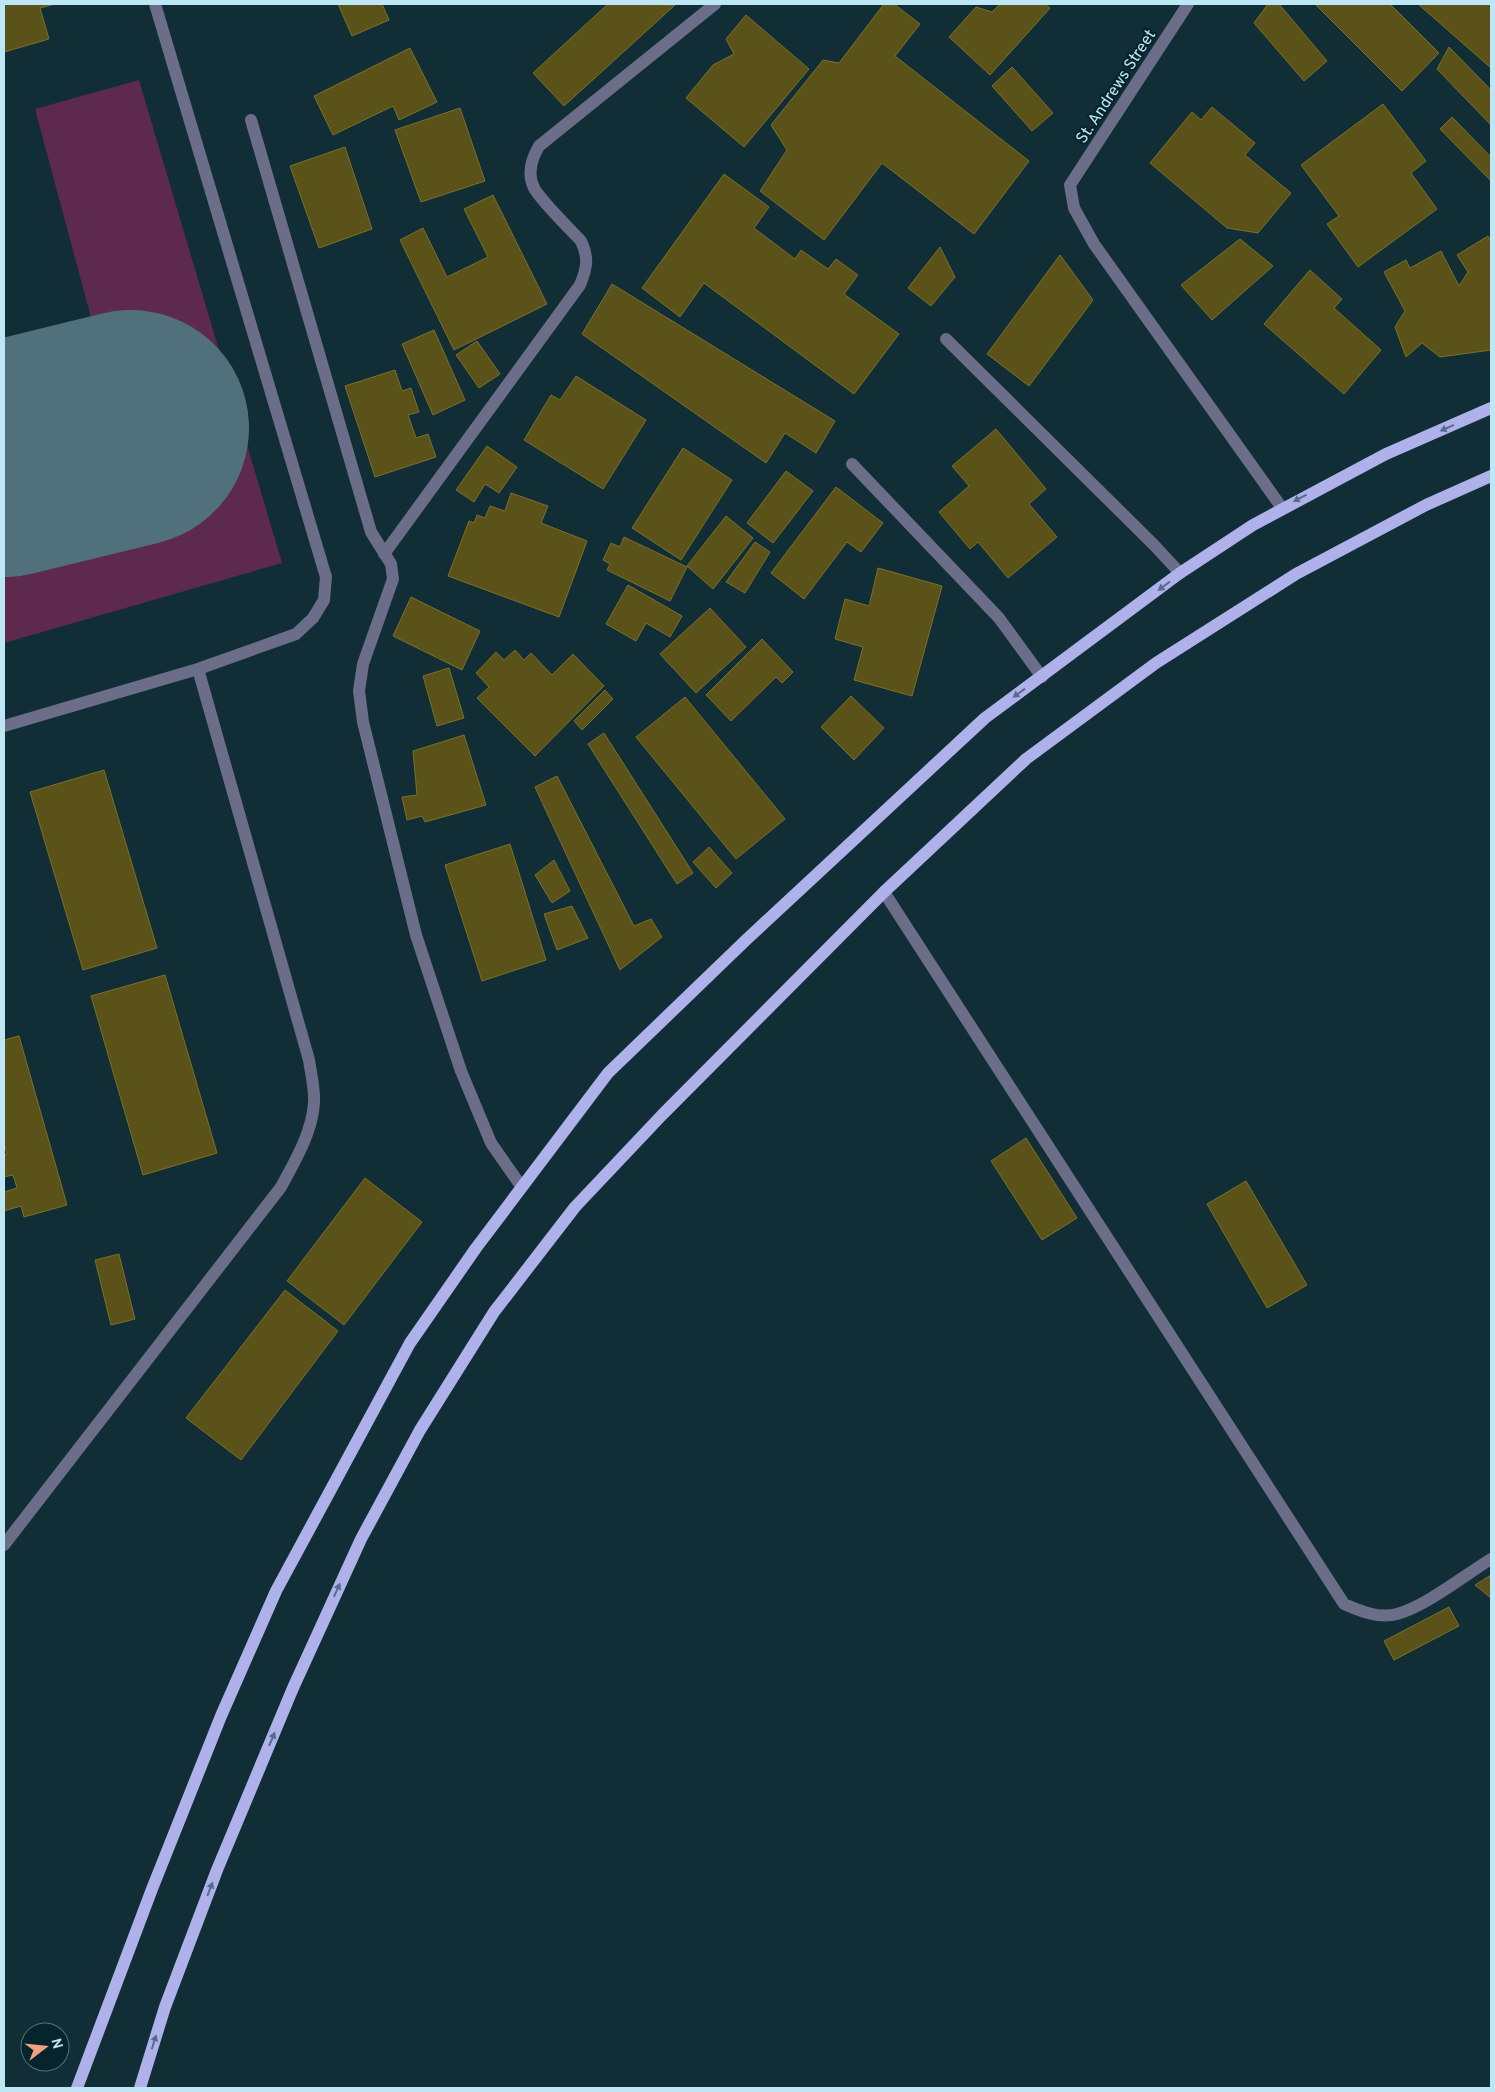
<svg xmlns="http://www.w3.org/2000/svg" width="1495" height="2092" viewBox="0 0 1495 2092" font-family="Overpass,sans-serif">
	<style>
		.green { fill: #5d294c }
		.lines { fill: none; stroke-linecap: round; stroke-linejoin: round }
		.runway { stroke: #50717c; stroke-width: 236 }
		.building { fill: #5a5219; stroke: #7b7126 }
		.minor { stroke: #6b6d89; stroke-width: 12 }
		.major { stroke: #aeb1ea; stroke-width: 12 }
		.oneway { fill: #5a6a8b }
		.labels { text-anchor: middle; stroke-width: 4.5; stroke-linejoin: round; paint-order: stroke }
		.street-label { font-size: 16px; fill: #bde7f5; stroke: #06242c }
	</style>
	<rect width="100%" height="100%" fill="#112e37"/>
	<path class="green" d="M 139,80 L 282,563 L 4,643 L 4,523 L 179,481 L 150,370 L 108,381 L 35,109 Z"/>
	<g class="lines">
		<path class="runway" d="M 4,459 L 131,428"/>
	</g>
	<path class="building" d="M 4,4 L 55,4 L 40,8 L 49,39 L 4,52 Z
		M 338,4 L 382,4 L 389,20 L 352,36 Z
		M 608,4 L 675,5 L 564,106 L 533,73 Z
		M 884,4 L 894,4 L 920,24 L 895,56 L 1029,161 L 974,234 L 882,163 L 824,240 L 760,191 L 787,150 L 771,125 L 823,60 L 839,63 Z
		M 1000,4 L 1045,4 L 1050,8 L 990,75 L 949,37 L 976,7 L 992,12 Z
		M 1268,4 L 1279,4 L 1327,61 L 1304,81 L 1254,23 Z
		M 1315,4 L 1390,4 L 1439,53 L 1402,91 Z
		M 1418,4 L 1491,4 L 1491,68 Z
		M 746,15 L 809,69 L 744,147 L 686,98 L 713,65 L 734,54 L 726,39 Z
		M 1449,47 L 1491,90 L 1491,125 L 1437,69 Z
		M 410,48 L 437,102 L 399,120 L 393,106 L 333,135 L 314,96 Z
		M 1012,67 L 1053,113 L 1032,131 L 992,86 Z
		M 1383,104 L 1426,161 L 1411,173 L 1437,209 L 1358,267 L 1327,224 L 1339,216 L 1301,165 Z
		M 1212,107 L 1255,143 L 1245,155 L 1291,193 L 1258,233 L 1227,228 L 1150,163 L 1192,112 L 1201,120 Z
		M 460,108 L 485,181 L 421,202 L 395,130 Z
		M 1452,117 L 1491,157 L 1491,181 L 1440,129 Z
		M 345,147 L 372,229 L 319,248 L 290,166 Z
		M 724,174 L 769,207 L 754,228 L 795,259 L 801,250 L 828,269 L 836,259 L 858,275 L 844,294 L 899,334 L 854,394 L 704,283 L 680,317 L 642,288 Z
		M 493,195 L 547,304 L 454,350 L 400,240 L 423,228 L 447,277 L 488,257 L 464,209 Z
		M 1488,236 L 1491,241 L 1491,350 L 1440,357 L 1422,343 L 1406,357 L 1395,327 L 1405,311 L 1384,272 L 1406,260 L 1410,268 L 1441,251 L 1459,286 L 1468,272 L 1457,255 Z
		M 1240,239 L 1273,266 L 1212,320 L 1181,285 Z
		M 940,247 L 955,277 L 931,306 L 908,288 Z
		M 1060,255 L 1093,300 L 1029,386 L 987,354 Z
		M 1310,270 L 1342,299 L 1334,308 L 1381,350 L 1344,394 L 1264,324 Z
		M 612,284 L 835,421 L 816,453 L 785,433 L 766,463 L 582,334 Z
		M 434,330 L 465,400 L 433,415 L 402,344 Z
		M 477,341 L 500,374 L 479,388 L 456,355 Z
		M 395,370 L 402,391 L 411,388 L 419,412 L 408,415 L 416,438 L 428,434 L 436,457 L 375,477 L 345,386 Z
		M 576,376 L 646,420 L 603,489 L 524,440 L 551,395 L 560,400 Z
		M 996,429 L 1046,489 L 1029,504 L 1057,537 L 1008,578 L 978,542 L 970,549 L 939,512 L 969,486 L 952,466 Z
		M 487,446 L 517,467 L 499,493 L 485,484 L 474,502 L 456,490 Z
		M 683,448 L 732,480 L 681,560 L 632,528 Z
		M 786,471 L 813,491 L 773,543 L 747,523 Z
		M 836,487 L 883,523 L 861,552 L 847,542 L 804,599 L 771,573 Z
		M 511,493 L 548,506 L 541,523 L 587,541 L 559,617 L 448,576 L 469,521 L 474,523 L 477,515 L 485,518 L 490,506 L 505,511 Z
		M 726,516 L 753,538 L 713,589 L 687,566 Z
		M 624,537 L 687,567 L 670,601 L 607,570 L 610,564 L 603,560 L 611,543 L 620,547 Z
		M 755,542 L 770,552 L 745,593 L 726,582 Z
		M 878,568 L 942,586 L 912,696 L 854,680 L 863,647 L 835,639 L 845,599 L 869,606 Z
		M 628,585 L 682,616 L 670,637 L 646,623 L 636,641 L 606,624 Z
		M 411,597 L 480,631 L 462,670 L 393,636 Z
		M 710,608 L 746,647 L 696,693 L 660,654 Z
		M 762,639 L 793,672 L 782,683 L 776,677 L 731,721 L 706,695 Z
		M 515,650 L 524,660 L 531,653 L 552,675 L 573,654 L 604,686 L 535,756 L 477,698 L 489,687 L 476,673 L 496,652 L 504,660 Z
		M 449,668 L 464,718 L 437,726 L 423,676 Z
		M 605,690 L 613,699 L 582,730 L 574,721 Z
		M 851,696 L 884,728 L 854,760 L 821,727 Z
		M 685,697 L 785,819 L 736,859 L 636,737 Z
		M 604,733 L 693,873 L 677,884 L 588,744 Z
		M 464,735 L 486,805 L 425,822 L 422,816 L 407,820 L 402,797 L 417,795 L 413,751 Z
		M 104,770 L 157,948 L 83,970 L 30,792 Z
		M 557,776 L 634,926 L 651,919 L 662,937 L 620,970 L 535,787 Z
		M 510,844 L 546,960 L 482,981 L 445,865 Z
		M 709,847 L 732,873 L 716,888 L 693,862 Z
		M 554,860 L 570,891 L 552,903 L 535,875 Z
		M 572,906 L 588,938 L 557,950 L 544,914 Z
		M 165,975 L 217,1153 L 143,1175 L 91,996 Z
		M 19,1036 L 67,1205 L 24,1217 L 21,1206 L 4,1211 L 4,1192 L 17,1188 L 13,1175 L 4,1177 L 4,1155 L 7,1154 L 4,1143 L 4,1040 Z
		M 1026,1138 L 1077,1218 L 1042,1240 L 991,1161 Z
		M 365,1178 L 422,1222 L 344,1325 L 287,1281 Z
		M 1246,1181 L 1307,1285 L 1267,1308 L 1207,1204 Z
		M 119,1254 L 135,1319 L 111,1325 L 95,1260 Z
		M 285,1290 L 338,1331 L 241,1460 L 186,1418 Z
		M 1491,1575 L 1491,1598 L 1475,1585 Z
		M 1449,1607 L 1459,1626 L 1394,1660 L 1384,1641 Z"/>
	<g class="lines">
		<path class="minor" d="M 1188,4 L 1070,185 L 1074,208 L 1094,244 L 1282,508
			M 251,120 L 371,532 L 391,564 L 393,579 L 363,664 L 359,691 L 363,722 L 416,935 L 461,1071 L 491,1143 L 521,1186
			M 946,339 L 1154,545 L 1180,573
			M 852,464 L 999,618 L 1042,677
			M 384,554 L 580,285 C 587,268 589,258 581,241 C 569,228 542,202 534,188 C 527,174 532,158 539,146 L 715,4
			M 4,726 L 198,669 L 296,634 L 313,618 L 324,600 L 326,577 L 155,4
			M 884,892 L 1344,1604 C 1360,1611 1379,1619 1397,1614 C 1426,1606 1465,1575 1491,1559
			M 4,1545 L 281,1187 C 295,1161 312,1133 314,1103 C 315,1089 311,1074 309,1060 L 198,669"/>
		<path class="major" d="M 77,2088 L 152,1889 L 221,1716 L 276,1591 L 410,1343 L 476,1248 L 608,1073 L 746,940 L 985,718 L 1180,573 L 1253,525 L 1386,454 L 1491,408
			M 140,2088 L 165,2007 L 217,1870 L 293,1688 L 361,1539 L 420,1430 L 494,1312 L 575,1207 L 662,1115 L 884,892 L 1026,759 L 1156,663 L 1296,574 L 1426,505 L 1491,476"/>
	</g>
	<defs><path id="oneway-solid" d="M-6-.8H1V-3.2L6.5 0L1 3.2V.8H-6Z" transform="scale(1.25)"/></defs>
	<g class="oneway">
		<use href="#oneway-solid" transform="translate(1447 428) rotate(156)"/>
		<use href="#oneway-solid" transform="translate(1300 498) rotate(153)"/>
		<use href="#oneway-solid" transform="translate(1164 586) rotate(143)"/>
		<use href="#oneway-solid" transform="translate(1019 693) rotate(144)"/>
		<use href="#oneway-solid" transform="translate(337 1590) rotate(-66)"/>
		<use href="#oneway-solid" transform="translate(272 1739) rotate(-67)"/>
		<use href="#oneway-solid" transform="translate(210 1889) rotate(-69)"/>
		<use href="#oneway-solid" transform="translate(154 2042) rotate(-73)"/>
	</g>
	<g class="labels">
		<g class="street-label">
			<text transform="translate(1115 86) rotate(-57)" y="6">St. Andrews Street</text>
		</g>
	</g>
	<rect width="1495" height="2092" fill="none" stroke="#bde7f5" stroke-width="10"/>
	<g transform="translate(45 2047) rotate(74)"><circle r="24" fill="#06242c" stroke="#4f727c"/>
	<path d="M0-4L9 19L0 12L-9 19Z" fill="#f2a081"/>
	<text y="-8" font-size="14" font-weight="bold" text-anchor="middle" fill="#bde7f5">N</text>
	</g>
</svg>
